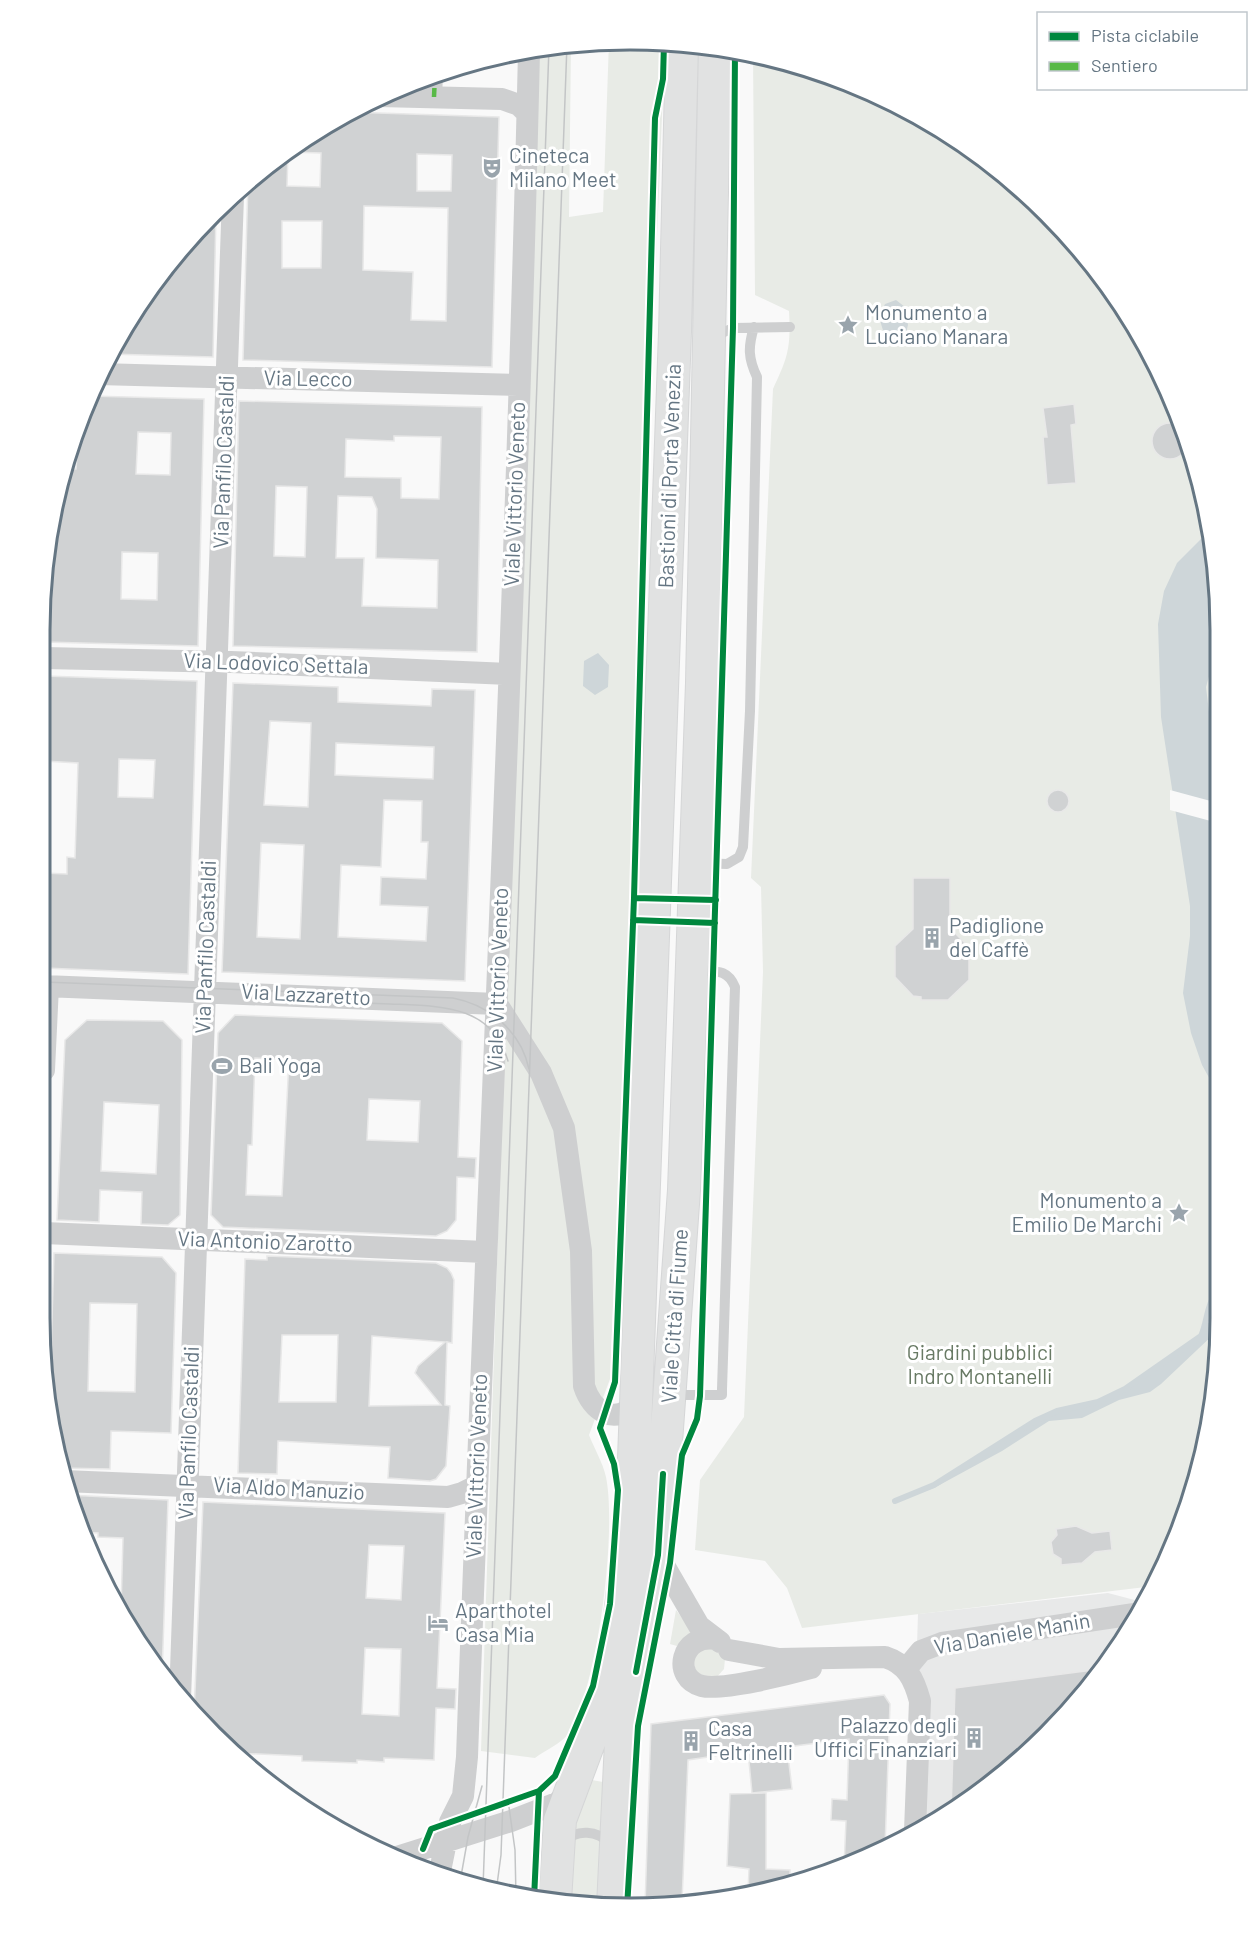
<svg xmlns="http://www.w3.org/2000/svg" width="1259" height="1947" viewBox="0 0 1259 1947" font-family="Barlow,sans-serif">
	<style>
		.built { fill: #e8e9e9 }
		.green { fill: #e8ebe6 }
		.water { fill: #ced6d9 }
		.pier { fill: #f9f9f9 }
		.lines { fill: none; stroke-linecap: round; stroke-linejoin: round }
		.stream { stroke: #ced6d9; stroke-width: 6 }
		.building { fill: #d0d2d3; stroke: #e8e8e8; stroke-width: 1.5; fill-rule: evenodd }
		.secondary-casing { stroke: #d5d6d7; stroke-width: 34 }
		.service { stroke: #cecfd0; stroke-width: 10 }
		.pedestrian { stroke: #cecfd0; stroke-width: 16 }
		.minor { stroke: #cecfd0; stroke-width: 22 }
		.secondary { stroke: #e1e2e2; stroke-width: 32 }
		.tram { stroke: #c3c5c6; stroke-width: 1.5 }
		.quiet { stroke: #58b947; stroke-width: 4.5; stroke-dasharray: 9 4.5; stroke-linecap: butt }
		.cycleway-casing { stroke: #fff; stroke-width: 10 }
		.cycleway { stroke: #00873e; stroke-width: 6 }
		.labels { text-anchor: middle; stroke-width: 6; stroke-linejoin: round; paint-order: stroke }
		.poi-label { font-size: 21px; fill: #657683; stroke: #fff; text-anchor: start }
		.street-label { font-size: 21px; fill: #657683; stroke: #fff }
		.park-label { font-size: 21px; fill: #687a64; stroke: #fff }
		.rim { fill: none; stroke: #657683; stroke-width: 3 }
	</style>
	<rect width="100%" height="100%" fill="#f9f9f9"/>
	<path class="built" d="M 1108,1593 L 1146,1603 L 1074,1707 L 957,1809 L 911,1832 L 918,1614 Z"/>
	<path class="green" d="M 609,41 L 665,43 L 610,1379 L 589,1435 C 594,1448 603,1463 606,1477 C 617,1531 598,1688 568,1734 C 562,1743 544,1751 535,1758 L 481,1751 L 537,49 L 571,44 L 569,217 L 603,212 Z
		M 753,55 L 819,70 L 924,118 L 1019,185 L 1098,270 L 1159,368 L 1200,476 L 1219,591 L 1215,1394 L 1175,1544 L 1154,1586 L 802,1628 L 787,1588 L 765,1561 L 695,1550 L 700,1480 L 744,1417 L 763,972 L 761,887 L 751,878 L 773,389 C 788,357 791,348 789,311 L 755,295 Z
		M 676,1610 L 692,1631 L 677,1646 L 670,1644 Z
		M 713,1646 L 725,1659 L 724,1669 L 716,1678 L 697,1676 L 692,1655 Z
		M 586,1779 L 603,1782 L 599,1905 L 565,1902 L 567,1847 Z"/>
	<path class="water" d="M 896,300 L 905,307 L 908,325 L 905,337 L 894,343 L 885,337 L 879,317 L 885,304 Z
		M 1209,531 L 1219,591 L 1219,641 L 1206,687 L 1209,712 L 1218,723 L 1216,1119 L 1212,1083 L 1202,1065 L 1191,1033 L 1183,993 L 1190,936 L 1190,906 L 1161,717 L 1158,624 L 1164,591 L 1177,563 Z
		M 598,653 L 609,665 L 608,687 L 595,695 L 583,686 L 584,661 Z
		M 1215,1317 L 1215,1333 L 1161,1384 L 1150,1392 L 1119,1400 L 1082,1418 L 1049,1421 L 1002,1451 L 934,1488 L 895,1501 L 934,1485 L 1035,1421 L 1057,1411 L 1098,1402 L 1125,1389 L 1201,1336 L 1207,1324 Z"/>
	<path class="pier" d="M 1170,790 L 1218,803 L 1218,823 L 1170,810 Z"/>
	<g class="lines">
		<path class="stream" d="M 895,1501 L 934,1485 L 1035,1421 L 1057,1411 L 1098,1402 L 1125,1389 L 1201,1336 C 1207,1324 1207,1304 1215,1295"/>
	</g>
	<path class="building" d="M 348,112 L 499,117 L 492,367 L 243,360 L 248,181 L 270,161 ZM 288,152 L 321,153 L 320,187 L 287,186 ZM 417,154 L 452,155 L 451,191 L 417,191 ZM 364,206 L 448,208 L 446,321 L 411,320 L 413,272 L 363,270 ZM 282,221 L 322,221 L 321,268 L 282,268 Z
		M 216,211 L 213,357 L 109,354 L 185,240 Z
		M 89,396 L 204,399 L 198,646 L 44,642 L 44,552 L 62,469 L 76,469 L 78,437 L 74,437 ZM 138,432 L 171,433 L 170,475 L 136,474 ZM 122,552 L 158,553 L 157,600 L 121,599 Z
		M 239,401 L 482,407 L 477,652 L 233,646 ZM 394,436 L 441,437 L 439,499 L 401,498 L 401,478 L 345,477 L 346,439 L 394,441 ZM 276,486 L 307,487 L 305,557 L 274,556 ZM 338,496 L 372,497 L 377,509 L 376,558 L 438,560 L 437,608 L 362,606 L 364,558 L 336,558 Z
		M 1074,404 L 1076,424 L 1071,425 L 1076,483 L 1047,485 L 1043,437 L 1047,437 L 1043,408 Z
		M1152 441a18 18 0 1 1 36 0a18 18 0 1 1-36 0Z
		M 44,676 L 197,681 L 188,974 L 44,968 L 44,873 L 67,874 L 67,857 L 75,858 L 78,763 L 44,761 ZM 119,759 L 155,760 L 153,798 L 118,797 Z
		M 233,683 L 338,687 L 338,702 L 431,706 L 432,689 L 475,690 L 465,981 L 222,972 ZM 270,721 L 311,723 L 308,807 L 264,805 ZM 336,743 L 434,747 L 433,779 L 335,775 ZM 384,800 L 422,801 L 421,842 L 428,842 L 426,879 L 381,877 L 380,905 L 428,907 L 426,941 L 338,937 L 341,865 L 381,867 ZM 261,843 L 304,845 L 300,939 L 257,937 Z
		M1047 801a11 11 0 1 1 22 0a11 11 0 1 1-22 0Z
		M 913,878 L 950,878 L 950,928 L 969,947 L 969,980 L 948,1000 L 921,1000 L 921,997 L 913,996 L 895,977 L 895,946 L 913,929 Z
		M 235,1015 L 442,1023 L 462,1041 L 458,1157 L 476,1158 L 475,1178 L 457,1177 L 456,1220 L 447,1231 L 436,1236 L 223,1227 L 211,1215 L 218,1033 ZM 255,1058 L 289,1060 L 282,1196 L 246,1195 L 248,1145 L 252,1145 ZM 369,1099 L 420,1101 L 418,1142 L 367,1140 Z
		M 87,1020 L 163,1021 L 182,1040 L 180,1215 L 168,1225 L 141,1224 L 142,1192 L 100,1190 L 99,1222 L 57,1220 L 65,1040 ZM 104,1102 L 159,1105 L 156,1174 L 101,1171 Z
		M 54,1253 L 162,1257 L 176,1273 L 171,1433 L 111,1431 L 110,1469 L 61,1468 L 49,1417 ZM 90,1303 L 137,1304 L 135,1392 L 88,1391 Z
		M 267,1256 L 436,1263 L 447,1268 L 451,1273 L 454,1280 L 452,1343 L 447,1342 L 445,1405 L 450,1406 L 446,1466 L 436,1479 L 430,1481 L 388,1478 L 390,1447 L 278,1441 L 277,1474 L 238,1473 L 245,1259 L 267,1260 ZM 282,1335 L 338,1335 L 336,1402 L 279,1402 ZM 372,1336 L 445,1342 L 418,1366 L 415,1373 L 441,1405 L 369,1406 Z
		M 67,1495 L 168,1500 L 162,1676 L 139,1646 L 121,1609 L 123,1538 L 98,1537 L 98,1533 L 83,1532 Z
		M 203,1502 L 445,1513 L 437,1688 L 456,1689 L 455,1709 L 436,1708 L 434,1760 L 384,1758 L 384,1762 L 357,1760 L 357,1763 L 302,1761 L 302,1756 L 235,1753 L 194,1714 ZM 369,1545 L 404,1546 L 401,1600 L 366,1598 ZM 365,1648 L 401,1649 L 399,1716 L 362,1714 Z
		M 1076,1526 L 1092,1533 L 1110,1531 L 1112,1550 L 1095,1552 L 1082,1563 L 1061,1565 L 1061,1559 L 1053,1554 L 1051,1542 L 1057,1535 L 1056,1529 Z
		M 1101,1669 L 1074,1707 L 951,1812 L 955,1688 Z
		M 884,1695 L 890,1704 L 885,1847 L 844,1867 L 846,1821 L 831,1820 L 832,1799 L 847,1800 L 849,1739 L 787,1747 L 792,1789 L 752,1793 L 748,1751 L 688,1760 L 682,1901 L 645,1906 L 651,1724 Z
		M 766,1793 L 766,1869 L 790,1870 L 790,1885 L 748,1892 L 749,1869 L 727,1866 L 730,1794 Z"/>
	<g class="lines">
		<g class="secondary-casing">
			<path id="secondary" d="M 555,1901 L 560,1820 L 603,1705 L 618,1633 L 632,1514 L 675,332 L 682,43
				M 613,1906 L 621,1742 L 658,1555 L 684,1190 L 702,683 L 715,46"/>
		</g>
		<path class="service" d="M 713,337 L 733,328 L 790,327
			M 699,863 L 727,864 L 739,857 L 743,847 L 750,711 L 757,377 C 748,358 748,347 754,327
			M 673,1395 L 722,1395 L 722,1389 L 735,987 C 727,967 713,972 694,970
			M 563,1842 C 578,1828 597,1831 610,1843"/>
		<path class="pedestrian" d="M 434,97 L 435,75"/>
		<path class="minor" d="M 379,96 L 502,99 L 519,105 L 527,113
			M 98,374 L 518,385
			M 44,658 L 231,662 L 509,674
			M 44,986 L 497,1004
			M 497,1004 L 541,1073 L 564,1128 L 581,1251 L 584,1386 C 592,1411 615,1427 636,1403
			M 44,1070 L 48,986
			M 44,1233 L 485,1252
			M 64,1481 L 448,1497 L 462,1493 L 476,1486
			M 658,1555 L 699,1626 L 720,1642
			M 716,1639 C 681,1633 671,1678 702,1686 C 722,1691 789,1674 811,1668
			M 729,1650 L 779,1659 L 885,1657 C 907,1664 914,1679 920,1701 L 915,1831
			M 906,1669 L 921,1651 L 942,1643 L 1141,1613
			M 180,1699 L 233,196
			M 397,1857 L 511,1821 L 557,1803 L 567,1795
			M 439,1876 L 450,1822 L 463,1796 L 467,1757 C 487,1188 516,620 529,51"/>
		<use href="#secondary" class="secondary"/>
		<path class="tram" d="M 44,982 L 453,998 C 489,1005 521,1031 529,1069
			M 312,1001 C 338,1002 364,1003 390,1004 C 439,1006 492,1004 508,1061
			M 509,1807 L 515,1850 L 516,1897
			M 460,1882 L 468,1837 L 482,1786
			M 483,1888 L 549,47
			M 496,1892 L 501,1855 L 567,44"/>
		<path class="quiet" d="M 434,97 L 435,75"/>
		<g class="cycleway-casing">
			<path id="cycleway" d="M 634,898 L 716,900
				M 633,920 L 715,923
				M 636,1672 L 658,1555 L 663,1474
				M 423,1849 L 431,1829 L 539,1791
				M 534,1899 L 539,1791 L 555,1776 L 593,1686 L 610,1604 L 618,1490 L 614,1464 L 600,1428 L 615,1382 L 634,898 L 655,118 L 663,79 L 664,43
				M 627,1908 L 638,1726 L 670,1563 L 682,1455 L 697,1419 L 700,1396 L 733,328 L 735,51"/>
		</g>
		<use href="#cycleway" class="cycleway"/>
	</g>
	<defs>
		<g id="theatre-bare" transform="scale(1.62)"><path d="M-5-5.5Q0-4 5-5.5V0Q5 5 0 6Q-5 5-5 0ZM-3.3-2.5H-1v1.5H-3.3ZM1-2.5H3.3v1.5H1ZM-2.8 1Q0 5.5 2.8 1Z" fill="#99a4ac" stroke="#fff" stroke-width="2.5" paint-order="stroke"/></g>
		<g id="sight-bare" transform="scale(1.62)"><path d="M0-6L1.8-2.2L6-1.7L2.9 1.2L3.7 5.4L0 3.3L-3.7 5.4L-2.9 1.2L-6-1.7L-1.8-2.2Z" fill="#99a4ac" stroke="#fff" stroke-width="2.5" paint-order="stroke"/></g>
		<g id="building-bare" transform="scale(1.62)"><path d="M-4-6H4V6H1V3H-1V6H-4ZM-2.5-4.3h1.7v1.8h-1.7ZM.8-4.3h1.7v1.8H.8ZM-2.5-1h1.7V.8h-1.7ZM.8-1h1.7V.8H.8Z" fill="#99a4ac" stroke="#fff" stroke-width="2.5" paint-order="stroke"/></g>
		<g id="stadium-bare" transform="scale(1.62)"><path d="M0-5a6.5 5 0 1 0 0 10a6.5 5 0 1 0 0-10ZM-3.5-1.8h7v3.6h-7Z" fill="#99a4ac" stroke="#fff" stroke-width="2.5" paint-order="stroke"/></g>
		<g id="hotel-bare" transform="scale(1.62)"><path d="M-6-4.5h1.5V1H6V5H4.5V3h-9V5H-6ZM-4 0a1.8 1.8 0 1 1 3.6 0ZM.5 0V-2.5h3Q6-2.5 6 0Z" fill="#99a4ac" stroke="#fff" stroke-width="2.5" paint-order="stroke"/></g>
	</defs>
	<g fill-rule="evenodd">
		<use href="#theatre-bare" x="492" y="168"/>
		<use href="#sight-bare" x="848" y="325"/>
		<use href="#building-bare" x="932" y="938"/>
		<use href="#stadium-bare" x="222" y="1066"/>
		<use href="#sight-bare" x="1179" y="1213"/>
		<use href="#hotel-bare" x="438" y="1623"/>
		<use href="#building-bare" x="974" y="1738"/>
		<use href="#building-bare" x="691" y="1741"/>
	</g>
	<g class="labels">
		<g class="poi-label">
			<text x="509" y="163">Cineteca<tspan x="509" dy="24">Milano Meet</tspan></text>
			<text x="865" y="320">Monumento a<tspan x="865" dy="24">Luciano Manara</tspan></text>
			<text x="949" y="933">Padiglione<tspan x="949" dy="24">del Caffè</tspan></text>
			<text x="239" y="1073">Bali Yoga</text>
			<text x="1162" y="1208" text-anchor="end">Monumento a<tspan x="1162" dy="24">Emilio De Marchi</tspan></text>
			<text x="455" y="1618">Aparthotel<tspan x="455" dy="24">Casa Mia</tspan></text>
			<text x="957" y="1733" text-anchor="end">Palazzo degli<tspan x="957" dy="24">Uffici Finanziari</tspan></text>
			<text x="708" y="1736">Casa<tspan x="708" dy="24">Feltrinelli</tspan></text>
		</g>
		<g class="street-label">
			<text transform="translate(308 379) rotate(1)" y="7">Via Lecco</text>
			<text transform="translate(224 462) rotate(-88)" y="7">Via Panfilo Castaldi</text>
			<text transform="translate(670 476) rotate(-88)" y="7">Bastioni di Porta Venezia</text>
			<text transform="translate(515 494) rotate(-88)" y="7">Viale Vittorio Veneto</text>
			<text transform="translate(276 664) rotate(2)" y="7">Via Lodovico Settala</text>
			<text transform="translate(206 947) rotate(-88)" y="7">Via Panfilo Castaldi</text>
			<text transform="translate(498 980) rotate(-88)" y="7">Viale Vittorio Veneto</text>
			<text transform="translate(306 995) rotate(3)" y="7">Via Lazzaretto</text>
			<text transform="translate(265 1242) rotate(2)" y="7">Via Antonio Zarotto</text>
			<text transform="translate(675 1316) rotate(-86)" y="7">Viale Città di Fiume</text>
			<text transform="translate(189 1433) rotate(-88)" y="7">Via Panfilo Castaldi</text>
			<text transform="translate(477 1466) rotate(-88)" y="7">Viale Vittorio Veneto</text>
			<text transform="translate(289 1489) rotate(3)" y="7">Via Aldo Manuzio</text>
			<text transform="translate(1012 1634) rotate(-10)" y="7">Via Daniele Manin</text>
		</g>
		<g class="park-label">
			<text x="980" y="1360">Giardini pubblici<tspan x="980" dy="24">Indro Montanelli</tspan></text>
		</g>
	</g>
	<path d="M0 0H1259V1947H0ZM630 50H630A580 580 0 0 1 1210 630V1318A580 580 0 0 1 630 1898H630A580 580 0 0 1 50 1318V630A580 580 0 0 1 630 50Z" fill="#fff" fill-rule="evenodd"/>
	<path class="rim" d="M630 50H630A580 580 0 0 1 1210 630V1318A580 580 0 0 1 630 1898H630A580 580 0 0 1 50 1318V630A580 580 0 0 1 630 50Z"/>
	<rect x="1037" y="12" width="210" height="78" fill="#ffffff" stroke="#c1c8cd" stroke-width="1.5"/>
	<rect x="1049" y="32" width="30" height="9" fill="#00873e" stroke="#c1c8cd" stroke-width="1.5"/>
	<text x="1091" y="42" font-size="18" fill="#657683">Pista ciclabile</text>
	<rect x="1049" y="62" width="30" height="9" fill="#58b947" stroke="#c1c8cd" stroke-width="1.5"/>
	<text x="1091" y="72" font-size="18" fill="#657683">Sentiero</text>
</svg>
